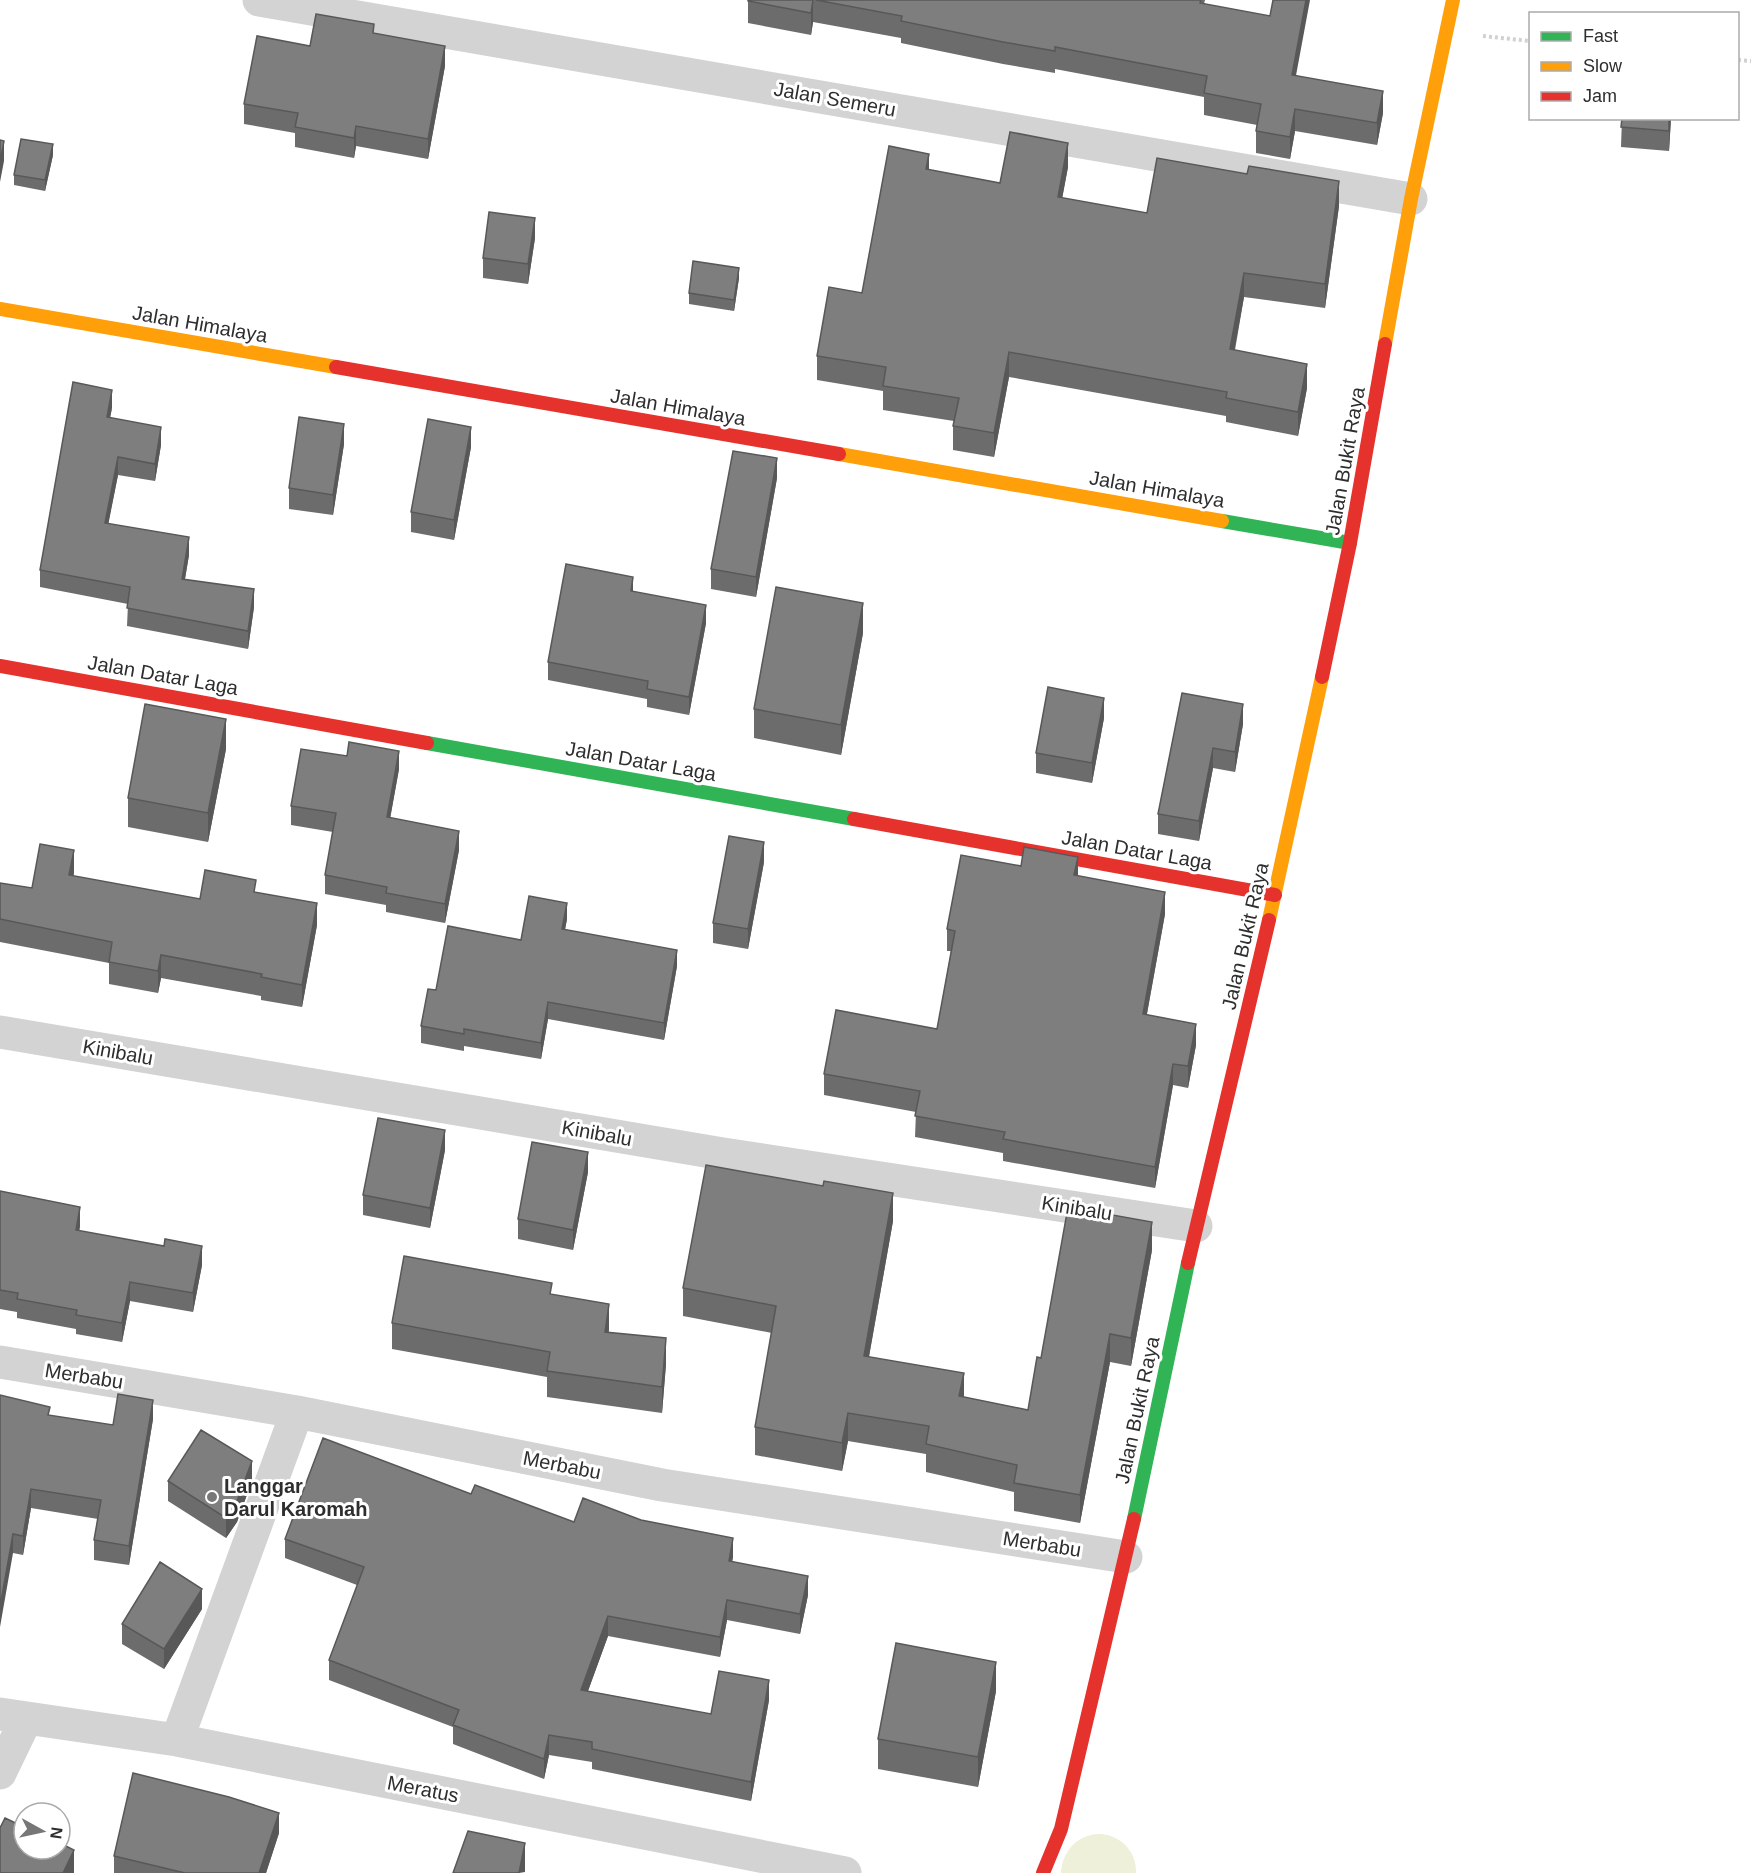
<svg xmlns="http://www.w3.org/2000/svg" width="1751" height="1873" viewBox="0 0 1751 1873" font-family="Helvetica,sans-serif">
	<style>
		.lines { fill: none; stroke-linecap: round; stroke-linejoin: round }
		.river { stroke: #eff0d9; stroke-width: 74 }
		.path { stroke: #d1d1d1; stroke-width: 4; stroke-dasharray: 3 3; stroke-linecap: butt }
		.street { stroke: #d3d3d3; stroke-width: 33 }
		.fast { stroke: #30b455; stroke-width: 14 }
		.slow { stroke: #ff9f0a; stroke-width: 14 }
		.jam { stroke: #e5322d; stroke-width: 14 }
		.wall { fill: #6c6c6c }
		.shaded-wall { fill: #585858 }
		.building { fill: #7e7e7e; stroke: #585858; stroke-width: 1.5 }
		.poi-dot { fill: #777; stroke: #fff; stroke-width: 2 }
		.labels { text-anchor: middle; stroke-width: 6; stroke-linejoin: round; paint-order: stroke }
		.street-label { font-size: 20px; fill: #2e2e2e; stroke: #fff }
		.poi-label { font-size: 20px; font-weight: bold; fill: #2e2e2e; stroke: #fff; text-anchor: start }
	</style>
	<rect width="100%" height="100%" fill="#fff"/>
	<g class="lines">
		<path class="river" d="M 1098,1873 L 1099,1871"/>
		<path class="path" d="M 1483,36 L 1530,41
			M 1738,60 L 1751,61"/>
		<path class="street" d="M 259,0 L 1411,199
			M 0,1032 L 723,1154 L 1196,1226
			M 0,1362 L 297,1412 L 662,1485 L 1126,1557
			M 0,1714 L 177,1740 L 845,1873
			M 177,1740 L 297,1412
			M 0,1773 L 26,1719"/>
		<path class="fast" d="M 1222,521 L 1350,543
			M 427,743 L 854,819
			M 1134,1519 L 1188,1263"/>
		<path class="slow" d="M 0,309 L 336,367
			M 1385,344 L 1411,199 L 1453,0
			M 839,454 L 1222,521
			M 1269,920 L 1322,677"/>
		<path class="jam" d="M 336,367 L 839,454
			M 0,666 L 427,743
			M 1322,677 L 1350,543 L 1385,344
			M 854,819 L 1275,895
			M 1188,1263 L 1269,920
			M 1043,1873 L 1061,1829 L 1134,1519"/>
	</g>
	<path class="wall" d="M 748,0 L 1205,0 L 1204,4 L 1296,75 L 1383,113 L 1377,145 L 1295,131 L 1290,159 L 1256,153 L 1256,131 L 1257,125 L 1204,115 L 1204,97 L 1055,69 L 1055,73 L 1003,64 L 901,43 L 901,38 L 813,22 L 811,35 L 748,23 Z
		M 374,33 L 445,66 L 428,159 L 356,146 L 354,158 L 295,147 L 295,133 L 244,124 L 244,104 L 310,46 Z
		M 1622,118 L 1671,118 L 1669,151 L 1621,147 Z
		M 53,155 L 45,191 L 14,185 L 14,175 Z
		M 1068,167 L 1062,198 L 1147,213 L 1339,206 L 1325,308 L 1244,297 L 1235,350 L 1307,388 L 1298,436 L 1226,422 L 1226,416 L 1009,377 L 994,457 L 953,450 L 953,426 L 954,421 L 883,410 L 883,391 L 817,380 L 817,356 L 862,293 L 929,170 L 1000,183 Z
		M 535,238 L 528,284 L 483,278 L 483,258 Z
		M 739,278 L 734,311 L 689,304 L 689,293 Z
		M 112,408 L 110,417 L 161,445 L 155,481 L 118,475 L 108,524 L 189,555 L 185,579 L 254,607 L 248,649 L 127,626 L 128,604 L 40,587 L 40,570 Z
		M 344,444 L 333,515 L 289,509 L 289,488 Z
		M 471,447 L 454,540 L 411,532 L 411,512 Z
		M 777,478 L 756,597 L 711,589 L 711,569 Z
		M 633,592 L 706,623 L 689,715 L 647,707 L 647,699 L 548,680 L 548,662 Z
		M 863,633 L 841,755 L 754,738 L 754,709 Z
		M 1182,693 L 1243,724 L 1235,772 L 1213,768 L 1199,841 L 1158,834 L 1158,814 Z
		M 1104,718 L 1092,783 L 1036,773 L 1036,753 Z
		M 226,749 L 208,842 L 128,827 L 128,798 Z
		M 399,769 L 390,818 L 459,850 L 445,923 L 386,912 L 386,905 L 325,894 L 325,875 L 333,832 L 291,825 L 291,806 Z
		M 764,862 L 748,949 L 713,943 L 713,923 Z
		M 74,873 L 73,876 L 200,899 L 256,893 L 317,925 L 302,1007 L 261,1000 L 261,996 L 161,978 L 158,993 L 109,984 L 109,963 L 0,942 L 0,883 L 32,888 Z
		M 1078,876 L 1165,914 L 1147,1014 L 1196,1045 L 1188,1088 L 1173,1085 L 1155,1188 L 1003,1161 L 1003,1153 L 915,1137 L 916,1112 L 824,1095 L 824,1074 L 937,1029 L 951,951 L 947,951 L 947,929 Z
		M 567,919 L 565,929 L 677,966 L 664,1040 L 548,1019 L 541,1059 L 464,1046 L 464,1051 L 421,1043 L 421,1026 L 436,990 L 521,940 Z
		M 445,1150 L 430,1228 L 363,1215 L 363,1195 Z
		M 588,1172 L 573,1250 L 518,1239 L 518,1219 Z
		M 0,1191 L 80,1226 L 79,1231 L 202,1265 L 193,1312 L 130,1301 L 122,1342 L 76,1334 L 76,1329 L 17,1318 L 17,1312 L 0,1309 Z
		M 893,1221 L 869,1357 L 964,1397 L 1028,1410 L 1041,1358 L 1152,1250 L 1131,1366 L 1110,1362 L 1080,1523 L 1014,1511 L 1014,1492 L 926,1472 L 926,1454 L 848,1441 L 842,1471 L 755,1455 L 755,1427 L 772,1333 L 683,1316 L 683,1288 Z
		M 552,1295 L 609,1332 L 666,1364 L 662,1413 L 547,1397 L 547,1377 L 392,1349 L 392,1323 Z
		M 0,1395 L 50,1416 L 113,1425 L 153,1419 L 129,1565 L 94,1560 L 94,1540 L 98,1519 L 31,1508 L 23,1555 L 13,1553 Z
		M 168,1481 L 252,1481 L 237,1522 L 226,1538 L 168,1501 Z
		M 471,1494 L 574,1522 L 733,1557 L 732,1561 L 808,1595 L 800,1634 L 727,1620 L 720,1657 L 608,1636 L 588,1691 L 711,1714 L 769,1700 L 751,1801 L 592,1769 L 592,1762 L 549,1755 L 544,1779 L 453,1744 L 453,1727 L 329,1680 L 329,1660 L 357,1585 L 285,1558 L 285,1539 Z
		M 202,1609 L 164,1669 L 122,1644 L 122,1624 Z
		M 996,1691 L 978,1787 L 878,1769 L 878,1739 Z
		M 279,1833 L 266,1873 L 114,1873 L 114,1856 Z"/>
	<path class="shaded-wall" d="M 813,0 L 813,22 L 811,35 L 811,13 Z
		M 1306,0 L 1310,0 L 1292,97 L 1292,75 Z
		M 445,46 L 445,66 L 428,159 L 428,139 Z
		M 1383,91 L 1383,113 L 1377,145 L 1377,123 Z
		M 1295,109 L 1295,131 L 1290,159 L 1290,137 Z
		M 1669,118 L 1671,118 L 1669,151 Z
		M 356,126 L 356,146 L 354,158 L 354,138 Z
		M 4,141 L 4,161 L 0,182 L 0,162 Z
		M 1068,143 L 1068,167 L 1058,221 L 1058,197 Z
		M 53,144 L 53,155 L 45,191 L 45,180 Z
		M 929,154 L 929,178 L 926,169 Z
		M 1339,181 L 1339,206 L 1325,308 L 1325,284 Z
		M 535,218 L 535,238 L 528,284 L 528,264 Z
		M 739,268 L 739,278 L 734,311 L 734,300 Z
		M 1244,273 L 1244,297 L 1230,373 L 1230,349 Z
		M 1009,352 L 1009,377 L 994,457 L 994,433 Z
		M 1307,364 L 1307,388 L 1298,436 L 1298,412 Z
		M 112,390 L 112,408 L 107,434 L 107,417 Z
		M 344,424 L 344,444 L 333,515 L 333,495 Z
		M 161,427 L 161,445 L 155,481 L 155,464 Z
		M 471,427 L 471,447 L 454,540 L 454,520 Z
		M 118,457 L 118,475 L 105,541 L 105,523 Z
		M 777,458 L 777,478 L 756,597 L 756,577 Z
		M 189,537 L 189,555 L 182,596 L 182,579 Z
		M 633,577 L 633,595 L 631,591 Z
		M 254,589 L 254,607 L 248,649 L 248,631 Z
		M 863,603 L 863,633 L 841,755 L 841,725 Z
		M 706,605 L 706,623 L 689,715 L 689,697 Z
		M 1104,698 L 1104,718 L 1092,783 L 1092,763 Z
		M 1243,704 L 1243,724 L 1235,772 L 1235,752 Z
		M 226,719 L 226,749 L 208,842 L 208,813 Z
		M 1213,748 L 1213,768 L 1199,841 L 1199,821 Z
		M 399,751 L 399,769 L 387,836 L 387,817 Z
		M 459,831 L 459,850 L 445,923 L 445,904 Z
		M 764,842 L 764,862 L 748,949 L 748,929 Z
		M 74,850 L 74,873 L 69,897 L 69,875 Z
		M 1078,857 L 1078,879 L 1074,875 Z
		M 1165,892 L 1165,914 L 1143,1035 L 1143,1014 Z
		M 317,903 L 317,925 L 302,1007 L 302,985 Z
		M 567,903 L 567,919 L 562,946 L 562,929 Z
		M 677,950 L 677,966 L 664,1040 L 664,1023 Z
		M 161,955 L 161,978 L 158,993 L 158,971 Z
		M 548,1002 L 548,1019 L 541,1059 L 541,1043 Z
		M 1196,1024 L 1196,1045 L 1188,1088 L 1188,1066 Z
		M 1173,1064 L 1173,1085 L 1155,1188 L 1155,1167 Z
		M 445,1130 L 445,1150 L 430,1228 L 430,1208 Z
		M 588,1152 L 588,1172 L 573,1250 L 573,1230 Z
		M 893,1193 L 893,1221 L 864,1384 L 864,1356 Z
		M 80,1207 L 80,1226 L 76,1249 L 76,1230 Z
		M 1152,1222 L 1152,1250 L 1131,1366 L 1131,1338 Z
		M 202,1246 L 202,1265 L 193,1312 L 193,1293 Z
		M 130,1282 L 130,1301 L 122,1342 L 122,1323 Z
		M 609,1304 L 609,1330 L 605,1358 L 605,1332 Z
		M 1110,1334 L 1110,1362 L 1080,1523 L 1080,1495 Z
		M 666,1338 L 666,1364 L 662,1413 L 662,1387 Z
		M 964,1373 L 964,1401 L 959,1396 Z
		M 153,1400 L 153,1419 L 129,1565 L 129,1546 Z
		M 848,1413 L 848,1441 L 842,1471 L 842,1443 Z
		M 252,1461 L 252,1481 L 237,1522 L 226,1538 L 226,1518 Z
		M 31,1489 L 31,1508 L 23,1555 L 23,1536 Z
		M 13,1534 L 13,1553 L 0,1627 L 0,1607 Z
		M 733,1538 L 733,1557 L 729,1581 L 729,1561 Z
		M 808,1576 L 808,1595 L 800,1634 L 800,1614 Z
		M 202,1589 L 202,1609 L 164,1669 L 164,1649 Z
		M 727,1600 L 727,1620 L 720,1657 L 720,1637 Z
		M 608,1616 L 608,1636 L 581,1710 L 581,1690 Z
		M 996,1662 L 996,1691 L 978,1787 L 978,1757 Z
		M 769,1680 L 769,1700 L 751,1801 L 751,1782 Z
		M 549,1735 L 549,1755 L 544,1779 L 544,1759 Z
		M 279,1813 L 279,1833 L 266,1873 L 259,1873 Z
		M 525,1843 L 525,1872 L 519,1873 Z
		M 74,1850 L 74,1873 L 63,1873 Z"/>
	<path class="building" d="M 748,0 L 813,0 L 811,13 L 748,1 Z
		M 816,0 L 1201,0 L 1200,3 L 1270,16 L 1273,0 L 1306,0 L 1292,75 L 1383,91 L 1377,123 L 1295,109 L 1290,137 L 1256,131 L 1261,104 L 1204,93 L 1207,76 L 1055,47 L 1055,51 L 1003,42 L 901,21 L 902,16 Z
		M 316,14 L 374,24 L 373,33 L 445,46 L 428,139 L 356,126 L 354,138 L 295,127 L 298,113 L 244,104 L 257,36 L 310,46 Z
		M 1622,118 L 1669,118 L 1669,131 L 1621,127 Z
		M 1010,132 L 1068,143 L 1058,197 L 1147,213 L 1157,158 L 1247,174 L 1249,166 L 1339,181 L 1325,284 L 1244,273 L 1230,349 L 1307,364 L 1298,412 L 1226,398 L 1227,392 L 1009,352 L 994,433 L 953,426 L 959,398 L 883,386 L 886,367 L 817,356 L 829,287 L 862,293 L 889,146 L 929,154 L 926,169 L 1000,183 Z
		M 21,139 L 53,144 L 45,180 L 14,175 Z
		M 0,140 L 4,141 L 0,162 Z
		M 489,212 L 535,218 L 528,264 L 483,258 Z
		M 693,261 L 739,268 L 734,300 L 689,293 Z
		M 73,382 L 112,390 L 107,417 L 161,427 L 155,464 L 118,457 L 105,523 L 189,537 L 182,579 L 254,589 L 248,631 L 127,608 L 130,587 L 40,570 Z
		M 299,417 L 344,424 L 333,495 L 289,488 Z
		M 428,419 L 471,427 L 454,520 L 411,512 Z
		M 733,451 L 777,458 L 756,577 L 711,569 Z
		M 566,564 L 633,577 L 631,591 L 706,605 L 689,697 L 647,689 L 648,681 L 548,662 Z
		M 776,587 L 863,603 L 841,725 L 754,709 Z
		M 1048,687 L 1104,698 L 1092,763 L 1036,753 Z
		M 1182,693 L 1243,704 L 1235,752 L 1213,748 L 1199,821 L 1158,814 Z
		M 145,704 L 226,719 L 208,813 L 128,798 Z
		M 349,742 L 399,751 L 387,817 L 459,831 L 445,904 L 386,893 L 387,887 L 325,875 L 336,813 L 291,806 L 301,749 L 347,756 Z
		M 729,836 L 764,842 L 748,929 L 713,923 Z
		M 40,844 L 74,850 L 69,875 L 200,899 L 205,870 L 256,880 L 254,892 L 317,903 L 302,985 L 261,977 L 262,974 L 161,955 L 158,971 L 109,962 L 112,942 L 0,919 L 0,883 L 32,888 Z
		M 1024,847 L 1078,857 L 1074,875 L 1165,892 L 1143,1014 L 1196,1024 L 1188,1066 L 1173,1064 L 1155,1167 L 1003,1139 L 1005,1132 L 915,1116 L 920,1091 L 824,1074 L 836,1010 L 937,1029 L 955,931 L 947,929 L 961,855 L 1021,866 Z
		M 529,896 L 567,903 L 562,929 L 677,950 L 664,1023 L 548,1002 L 541,1043 L 464,1029 L 464,1034 L 421,1026 L 428,989 L 436,990 L 448,926 L 521,940 Z
		M 378,1118 L 445,1130 L 430,1208 L 363,1195 Z
		M 532,1142 L 588,1152 L 573,1230 L 518,1219 Z
		M 706,1165 L 823,1186 L 824,1181 L 893,1193 L 864,1356 L 964,1373 L 959,1396 L 1028,1410 L 1037,1357 L 1041,1358 L 1068,1207 L 1152,1222 L 1131,1338 L 1110,1334 L 1080,1495 L 1014,1483 L 1017,1465 L 926,1444 L 929,1426 L 848,1413 L 842,1443 L 755,1427 L 776,1306 L 683,1288 Z
		M 0,1191 L 80,1207 L 76,1230 L 164,1246 L 165,1239 L 202,1246 L 193,1293 L 130,1282 L 122,1323 L 76,1315 L 77,1310 L 17,1299 L 18,1293 L 0,1290 Z
		M 404,1256 L 552,1283 L 550,1294 L 609,1304 L 605,1332 L 666,1338 L 662,1387 L 547,1371 L 550,1352 L 392,1323 Z
		M 118,1394 L 153,1400 L 129,1546 L 94,1540 L 101,1500 L 31,1489 L 23,1536 L 13,1534 L 0,1607 L 0,1395 L 50,1407 L 48,1415 L 113,1425 Z
		M 201,1430 L 252,1461 L 237,1501 L 226,1518 L 168,1481 Z
		M 323,1438 L 471,1494 L 475,1485 L 574,1522 L 583,1498 L 641,1520 L 733,1538 L 729,1561 L 808,1576 L 800,1614 L 727,1600 L 720,1637 L 608,1616 L 581,1690 L 711,1714 L 719,1671 L 769,1680 L 751,1782 L 592,1749 L 592,1742 L 549,1735 L 544,1759 L 453,1725 L 459,1710 L 329,1660 L 364,1567 L 285,1539 Z
		M 160,1562 L 202,1589 L 164,1649 L 122,1624 Z
		M 896,1643 L 996,1662 L 978,1757 L 878,1739 Z
		M 133,1773 L 229,1797 L 279,1813 L 259,1873 L 185,1873 L 114,1856 Z
		M 5,1818 L 24,1827 L 24,1849 L 60,1849 L 60,1843 L 74,1850 L 63,1873 L 0,1873 L 0,1828 Z
		M 468,1831 L 525,1843 L 519,1873 L 453,1873 Z"/>
	<circle class="poi-dot" cx="212" cy="1497" r="6"/>
	<g class="labels">
		<g class="street-label">
			<text transform="translate(835 99) rotate(10)" y="7">Jalan Semeru</text>
			<text transform="translate(200 324) rotate(10)" y="7">Jalan Himalaya</text>
			<text transform="translate(678 407) rotate(10)" y="7">Jalan Himalaya</text>
			<text transform="translate(1345 461) rotate(-80)" y="7">Jalan Bukit Raya</text>
			<text transform="translate(1157 489) rotate(10)" y="7">Jalan Himalaya</text>
			<text transform="translate(163 675) rotate(10)" y="7">Jalan Datar Laga</text>
			<text transform="translate(641 761) rotate(10)" y="7">Jalan Datar Laga</text>
			<text transform="translate(1137 850) rotate(10)" y="7">Jalan Datar Laga</text>
			<text transform="translate(1245 936) rotate(-77)" y="7">Jalan Bukit Raya</text>
			<text transform="translate(118 1052) rotate(10)" y="7">Kinibalu</text>
			<text transform="translate(597 1133) rotate(10)" y="7">Kinibalu</text>
			<text transform="translate(1077 1208) rotate(9)" y="7">Kinibalu</text>
			<text transform="translate(84 1376) rotate(9)" y="7">Merbabu</text>
			<text transform="translate(1137 1410) rotate(-78)" y="7">Jalan Bukit Raya</text>
			<text transform="translate(562 1465) rotate(11)" y="7">Merbabu</text>
			<text transform="translate(1042 1544) rotate(9)" y="7">Merbabu</text>
			<text transform="translate(423 1789) rotate(11)" y="7">Meratus</text>
		</g>
		<g class="poi-label">
			<text x="224" y="1493">Langgar<tspan x="224" dy="23">Darul Karomah</tspan></text>
		</g>
	</g>
	<rect x="1529" y="12" width="210" height="108" fill="#ffffff" stroke="#ababab" stroke-width="1.5"/>
	<rect x="1541" y="32" width="30" height="9" fill="#30b455" stroke="#ababab" stroke-width="1.5"/>
	<text x="1583" y="42" font-size="18" fill="#2e2e2e">Fast</text>
	<rect x="1541" y="62" width="30" height="9" fill="#ff9f0a" stroke="#ababab" stroke-width="1.5"/>
	<text x="1583" y="72" font-size="18" fill="#2e2e2e">Slow</text>
	<rect x="1541" y="92" width="30" height="9" fill="#e5322d" stroke="#ababab" stroke-width="1.5"/>
	<text x="1583" y="102" font-size="18" fill="#2e2e2e">Jam</text>
	<g transform="translate(42 1831) rotate(98)"><circle r="28" fill="#ffffff" stroke="#ababab" stroke-width="1.5"/>
	<path d="M0-4.5L10 22L0 15L-10 22Z" fill="#777777"/>
	<text y="-9" font-size="16" font-weight="bold" text-anchor="middle" fill="#2e2e2e">N</text>
	</g>
</svg>
